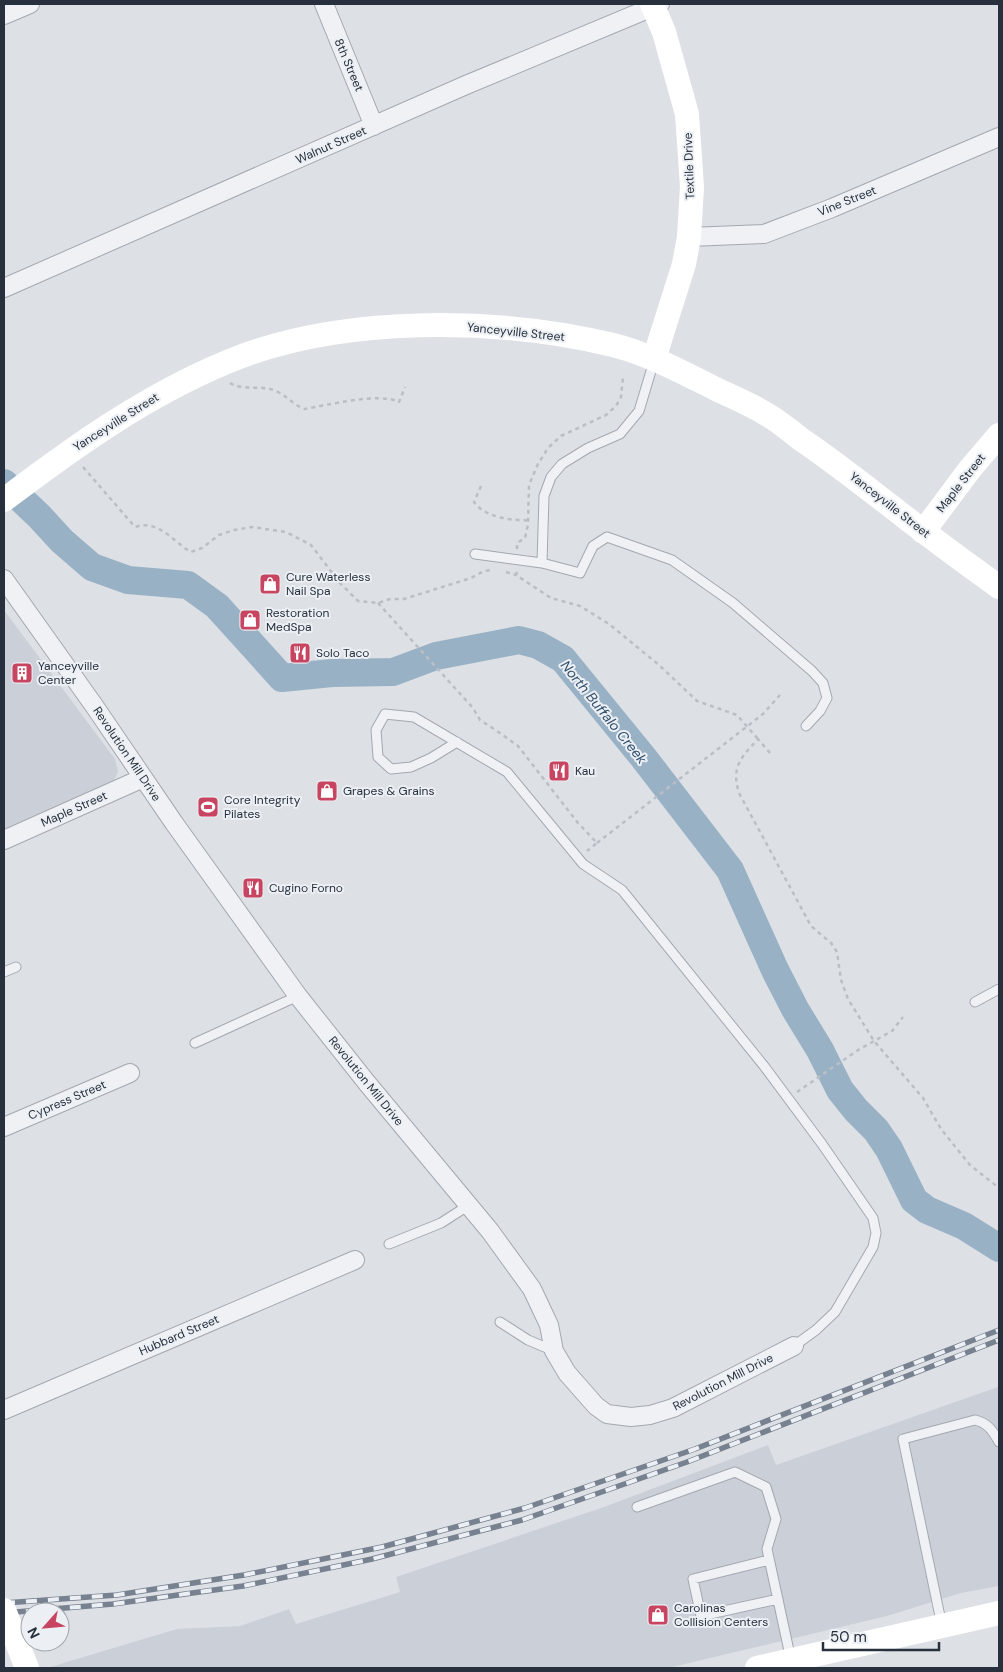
<svg xmlns="http://www.w3.org/2000/svg" width="1003" height="1672" viewBox="0 0 1003 1672" font-family="'DM Sans',sans-serif">
	<style>
		.built { fill: #cbd0d8 }
		.lines { fill: none; stroke-linecap: round; stroke-linejoin: round }
		.river { stroke: #99b1c5; stroke-width: 28 }
		.lane-casing { stroke: #a3a8b0; stroke-width: 11 }
		.street-casing { stroke: #a3a8b0; stroke-width: 20 }
		.path { stroke: #bbbfc5; stroke-width: 2.5; stroke-dasharray: 4 4; stroke-linecap: butt }
		.lane { stroke: #eff1f5; stroke-width: 9 }
		.street { stroke: #eff1f5; stroke-width: 18 }
		.secondary { stroke: #fff; stroke-width: 24 }
		.rail-casing { stroke: #77818f; stroke-width: 5.5 }
		.rail { stroke: #ecf0f4; stroke-width: 4; stroke-dasharray: 11; stroke-linecap: butt }
		.secondary-bridge { stroke: #fff; stroke-width: 24 }
		.labels { text-anchor: middle; stroke-width: 4; stroke-linejoin: round; paint-order: stroke }
		.street-label { font-size: 12px; fill: #27303c; stroke: #ecf0f4 }
		.poi-label { font-size: 12px; fill: #27303c; stroke: #ecf0f4; text-anchor: start }
		.water-label { font-size: 14px; font-style: italic; fill: #33506d; stroke: #ecf0f4 }
	</style>
	<rect width="100%" height="100%" fill="#dde1e6"/>
	<path class="built" d="M 4,610 L 115,759 L 118,771 L 114,781 L 4,829 Z
		M 998,1387 L 999,1390 L 999,1586 L 961,1593 L 887,1616 L 668,1668 L 51,1668 L 50,1667 L 177,1629 L 240,1626 L 289,1609 L 296,1624 L 400,1592 L 396,1577 L 604,1507 L 768,1445 L 776,1465 Z"/>
	<g class="lines">
		<path class="river" d="M 4,483 L 39,516 L 62,541 L 92,567 L 128,580 L 188,585 L 217,606 L 282,678 L 332,673 L 393,672 L 436,656 L 519,640 L 538,645 L 563,659 L 643,757 L 730,870 L 775,970 L 795,1009 L 820,1050 L 840,1090 L 856,1110 L 876,1130 L 889,1149 L 914,1200 L 927,1210 L 964,1226 L 999,1248"/>
		<g class="lane-casing">
			<path id="lane" d="M 654,361 L 639,411 L 620,434 L 588,448 L 562,464 L 551,477 L 544,496 L 542,563 L 580,573 L 593,546 L 607,537 L 672,560 L 733,603 L 812,671 L 823,683 L 827,698 L 820,711 L 806,726
				M 475,554 L 542,563
				M 457,742 L 431,758 L 411,767 L 391,769 L 378,757 L 376,730 L 385,714 L 414,717 L 507,772 L 583,864 L 622,890 L 764,1066 L 822,1144 L 873,1218 L 876,1233 L 873,1247 L 835,1312 L 816,1330 L 794,1346
				M 4,972 L 16,967
				M 975,1002 L 999,989
				M 195,1043 L 298,996
				M 389,1244 L 441,1223 L 469,1205
				M 500,1322 L 528,1340 L 554,1351
				M 637,1507 L 735,1472 L 766,1487 L 776,1519 L 767,1549 L 791,1660
				M 769,1560 L 693,1579 L 701,1616 L 778,1599
				M 942,1626 L 903,1439 L 975,1420 C 988,1423 993,1431 999,1442"/>
		</g>
		<g class="street-casing">
			<path id="street" d="M 324,4 L 374,126
				M 4,15 L 30,4
				M 689,237 L 764,234 L 832,208 L 999,137
				M 4,288 L 466,85 L 660,4
				M 4,579 L 95,707 L 174,823 L 298,996 L 367,1083 L 490,1231 L 532,1289 L 549,1325 L 554,1351 L 567,1373 L 596,1406 L 607,1414 L 631,1417 L 650,1415 L 673,1408 L 794,1346
				M 4,840 L 143,778
				M 4,1127 L 130,1073
				M 4,1410 L 355,1260"/>
		</g>
		<path class="path" d="M 230,383 C 241,390 257,386 270,389 C 284,392 292,405 305,409 C 327,405 380,392 399,402 L 405,387
			M 83,467 L 135,527 C 159,519 173,542 191,552 L 202,548 L 219,535 L 234,530 L 252,527 L 286,532 L 311,545 L 340,583 L 358,601 L 378,603 L 390,599 L 404,599 L 471,578 L 484,571 L 491,570
			M 481,486 L 474,502 C 484,517 512,521 528,520
			M 517,549 L 517,543 L 525,538 L 528,524 L 529,485 L 538,464 L 548,448 L 561,436 L 606,415 L 616,406 L 621,397 L 623,377
			M 506,572 L 516,575
			M 517,572 L 516,575 L 551,598 L 580,606 L 609,624 L 659,665 L 697,701 L 737,715 L 758,739
			M 378,603 L 473,708 L 480,720 L 497,731 L 518,746 L 578,823 L 597,843 L 587,851
			M 770,753 L 758,739 C 741,758 731,766 739,793 L 811,926 L 831,943 L 837,952 L 841,980 L 848,999 L 874,1041 L 923,1098 L 941,1129 L 970,1165 L 999,1188
			M 597,843 L 763,714 L 780,695
			M 797,1092 L 858,1050 L 892,1031 L 903,1017"/>
		<use href="#lane" class="lane"/>
		<use href="#street" class="street"/>
		<path class="secondary" d="M 652,4 L 664,32 L 687,114 L 692,187 L 689,237 L 684,264 L 654,359
			M 4,500 C 74,447 145,396 227,362 C 339,315 496,317 613,345 C 649,354 682,372 716,389 C 732,397 750,404 766,414 C 779,421 790,431 802,440 C 833,461 862,484 892,507 C 927,535 963,561 999,587
			M 923,532 L 970,469 L 999,435
			M 757,1668 L 999,1613"/>
		<g class="rail-casing">
			<path id="rail" d="M 4,1603 L 117,1595 L 244,1575 L 382,1547 L 525,1508 L 695,1449 L 999,1330
				M 4,1613 L 113,1604 L 243,1586 L 372,1559 L 522,1520 L 687,1462 L 999,1340"/>
		</g>
		<use href="#rail" class="rail"/>
		<path class="secondary-bridge" d="M 4,1610 L 27,1668"/>
	</g>
	<defs>
		<g id="shop-square" transform="scale(1.125)"><rect x="-9" y="-9" width="18" height="18" rx="4" fill="#c74560" stroke="#ecf0f4"/><path d="M-5-2.5h2.3a2.7 3.5 0 0 1 5.4 0H5L5.5 6h-11ZM-1.5-2.5h3a1.5 2.3 0 0 0-3 0Z" fill="#fff"/></g>
		<g id="restaurant-square" transform="scale(1.125)"><rect x="-9" y="-9" width="18" height="18" rx="4" fill="#c74560" stroke="#ecf0f4"/><path d="M-5-6h1v4h1v-4h1v4h1v-4h1v5L-1.5 .5V6h-2V.5L-5-1ZM5-6V6H3V1.5H1.5Q1.5-4 5-6Z" fill="#fff"/></g>
		<g id="building-square" transform="scale(1.125)"><rect x="-9" y="-9" width="18" height="18" rx="4" fill="#c74560" stroke="#ecf0f4"/><path d="M-4-6H4V6H1V3H-1V6H-4ZM-2.5-4.3h1.7v1.8h-1.7ZM.8-4.3h1.7v1.8H.8ZM-2.5-1h1.7V.8h-1.7ZM.8-1h1.7V.8H.8Z" fill="#fff"/></g>
		<g id="stadium-square" transform="scale(1.125)"><rect x="-9" y="-9" width="18" height="18" rx="4" fill="#c74560" stroke="#ecf0f4"/><path d="M0-5a6.5 5 0 1 0 0 10a6.5 5 0 1 0 0-10ZM-3.5-1.8h7v3.6h-7Z" fill="#fff"/></g>
	</defs>
	<g fill-rule="evenodd">
		<use href="#shop-square" x="270" y="584"/>
		<use href="#shop-square" x="250" y="620"/>
		<use href="#restaurant-square" x="300" y="653"/>
		<use href="#building-square" x="22" y="673"/>
		<use href="#restaurant-square" x="559" y="771"/>
		<use href="#shop-square" x="327" y="791"/>
		<use href="#stadium-square" x="208" y="807"/>
		<use href="#restaurant-square" x="253" y="888"/>
		<use href="#shop-square" x="658" y="1615"/>
	</g>
	<g class="labels">
		<g class="street-label">
			<text transform="translate(349 65) rotate(67)" y="4">8th Street</text>
			<text transform="translate(331 145) rotate(-24)" y="4">Walnut Street</text>
			<text transform="translate(689 166) rotate(-92)" y="4">Textile Drive</text>
			<text transform="translate(847 201) rotate(-22)" y="4">Vine Street</text>
			<text transform="translate(516 332) rotate(6)" y="4">Yanceyville Street</text>
			<text transform="translate(116 422) rotate(-32)" y="4">Yanceyville Street</text>
			<text transform="translate(961 483) rotate(-52)" y="4">Maple Street</text>
			<text transform="translate(890 505) rotate(38)" y="4">Yanceyville Street</text>
			<text transform="translate(127 754) rotate(56)" y="4">Revolution Mill Drive</text>
			<text transform="translate(74 809) rotate(-24)" y="4">Maple Street</text>
			<text transform="translate(366 1081) rotate(51)" y="4">Revolution Mill Drive</text>
			<text transform="translate(67 1100) rotate(-23)" y="4">Cypress Street</text>
			<text transform="translate(179 1335) rotate(-23)" y="4">Hubbard Street</text>
			<text transform="translate(723 1382) rotate(-27)" y="4">Revolution Mill Drive</text>
		</g>
		<g class="poi-label">
			<text x="286" y="581">Cure Waterless<tspan x="286" dy="14">Nail Spa</tspan></text>
			<text x="266" y="617">Restoration<tspan x="266" dy="14">MedSpa</tspan></text>
			<text x="316" y="657">Solo Taco</text>
			<text x="38" y="670">Yanceyville<tspan x="38" dy="14">Center</tspan></text>
			<text x="575" y="775">Kau</text>
			<text x="343" y="795">Grapes &amp; Grains</text>
			<text x="224" y="804">Core Integrity<tspan x="224" dy="14">Pilates</tspan></text>
			<text x="269" y="892">Cugino Forno</text>
			<text x="674" y="1612">Carolinas<tspan x="674" dy="14">Collision Centers</tspan></text>
		</g>
		<g class="water-label">
			<text transform="translate(604 712) rotate(51)" y="5">North Buffalo Creek</text>
		</g>
	</g>
	<rect width="1003" height="1672" fill="none" stroke="#27303c" stroke-width="10"/>
	<g transform="translate(45 1627) rotate(243)"><circle r="24" fill="#ecf0f4" stroke="#9da3aa"/>
	<path d="M0-4L9 19L0 12L-9 19Z" fill="#c74560"/>
	<text y="-8" font-size="14" font-weight="bold" text-anchor="middle" fill="#27303c">N</text>
	</g>
	<path d="M823 1642v8h116v-8" fill="none" stroke="#27303c" stroke-width="2.5"/>
	<text x="830" y="1642" font-size="15" fill="#27303c" stroke="#ecf0f4" stroke-width="4" paint-order="stroke">50 m</text>
</svg>
